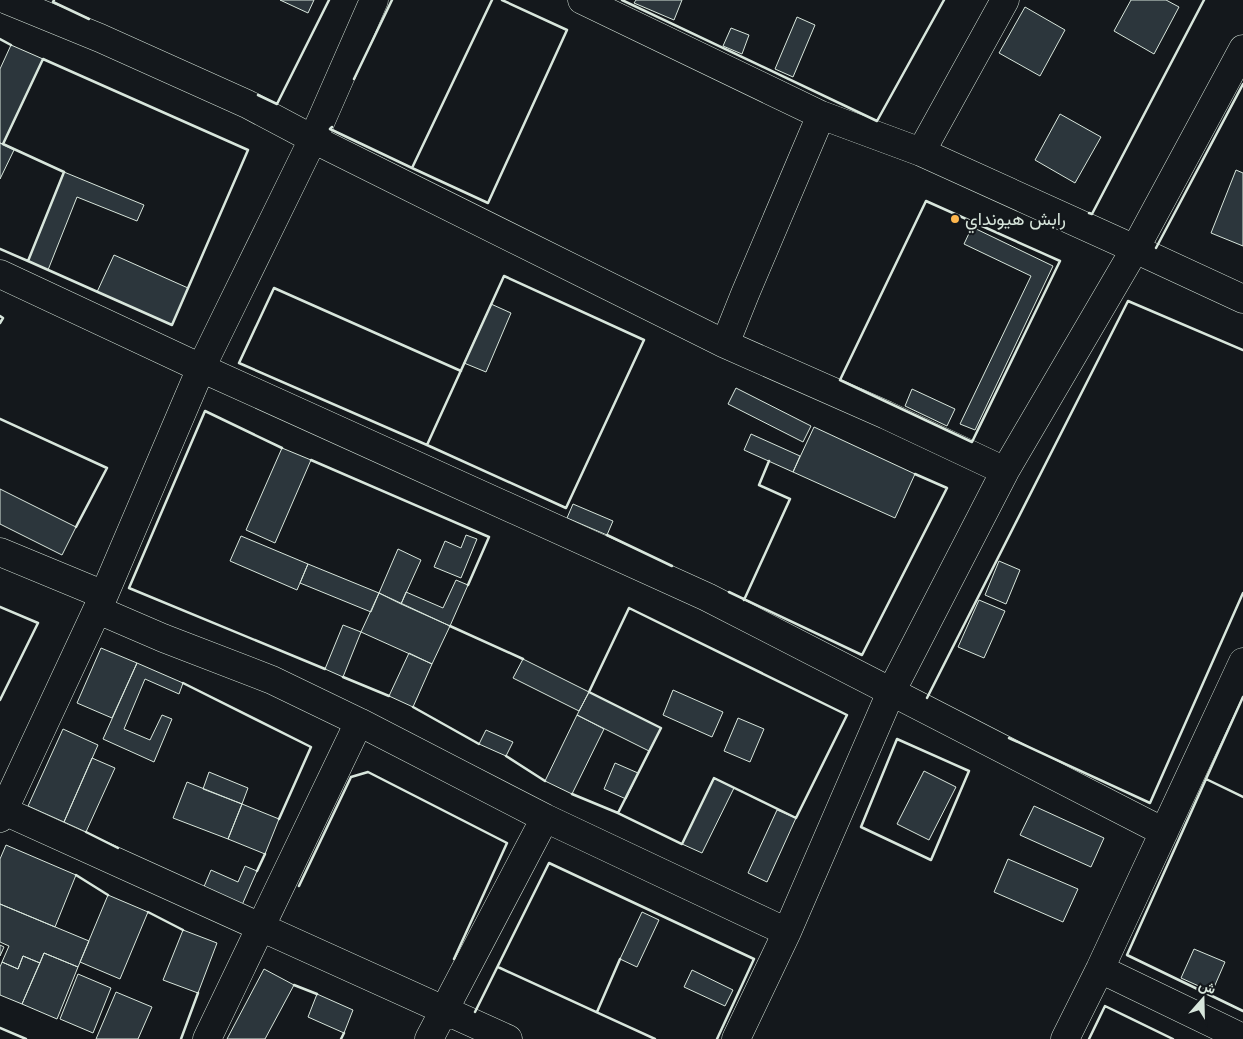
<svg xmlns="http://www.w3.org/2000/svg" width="1243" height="1039" viewBox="0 0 1243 1039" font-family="'Nunito Sans',Vazirmatn,sans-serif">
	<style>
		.building { fill: #2c363c; stroke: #d8e6dc }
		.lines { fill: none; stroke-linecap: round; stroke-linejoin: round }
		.minor-casing { stroke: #d8e6dc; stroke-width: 29 }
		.minor { stroke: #14181c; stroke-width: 28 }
		.wall { stroke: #d8e6dc; stroke-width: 2.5 }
		.poi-dot { fill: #ffb74d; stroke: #14181c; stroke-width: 2 }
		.labels { text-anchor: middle; stroke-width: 4; stroke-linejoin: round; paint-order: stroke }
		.poi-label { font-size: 18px; fill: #d8e6dc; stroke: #14181c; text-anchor: start }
	</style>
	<rect width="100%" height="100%" fill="#14181c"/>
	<path class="building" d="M 280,0 L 314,0 L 308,13 Z
		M 636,0 L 682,0 L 674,20 L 634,3 Z
		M 1131,0 L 1166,0 L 1179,7 L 1154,54 L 1114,31 Z
		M 1025,7 L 1065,30 L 1040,76 L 999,53 Z
		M 797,17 L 815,25 L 793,77 L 775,69 Z
		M 731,28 L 749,35 L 742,54 L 723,46 Z
		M 11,45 L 43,59 L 3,144 L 0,143 L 0,69 Z
		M 1060,114 L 1101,137 L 1075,183 L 1035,160 Z
		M 0,143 L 14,150 L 0,179 Z
		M 1236,170 L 1243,173 L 1243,246 L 1211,233 Z
		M 64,172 L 144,205 L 137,221 L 77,197 L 48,270 L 28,261 Z
		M 972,227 L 1053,266 L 975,430 L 960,424 L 1031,276 L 964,244 Z
		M 114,255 L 188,288 L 172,325 L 97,292 Z
		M 491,304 L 511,313 L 486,372 L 464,363 Z
		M 736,388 L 811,426 L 803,442 L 728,404 Z
		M 912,389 L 955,409 L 947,426 L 905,406 Z
		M 814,427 L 915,474 L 895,518 L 793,472 Z
		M 751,434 L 800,456 L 793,472 L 744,450 Z
		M 282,448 L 311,460 L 275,543 L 246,530 Z
		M 0,489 L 76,527 L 62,555 L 0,524 Z
		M 573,504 L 613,521 L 607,535 L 567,518 Z
		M 466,535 L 477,539 L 461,578 L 434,567 L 445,541 L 461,548 Z
		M 241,536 L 308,564 L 297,590 L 230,561 Z
		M 398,549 L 421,560 L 401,604 L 379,593 Z
		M 999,561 L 1020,570 L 1006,604 L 985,595 Z
		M 308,564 L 379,593 L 371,612 L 300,583 Z
		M 456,580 L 468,585 L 450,626 L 401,604 L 406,592 L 443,608 Z
		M 379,593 L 450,626 L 432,664 L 361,632 Z
		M 979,600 L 1005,611 L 984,658 L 958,647 Z
		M 343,625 L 361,632 L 343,677 L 325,669 Z
		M 101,648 L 137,663 L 112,718 L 77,703 Z
		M 409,653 L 432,664 L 413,707 L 389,696 Z
		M 523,659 L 589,692 L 579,711 L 513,678 Z
		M 137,663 L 183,683 L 179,694 L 145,679 L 124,729 L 150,740 L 162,715 L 172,719 L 154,762 L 103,739 Z
		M 673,690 L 723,712 L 712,737 L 663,715 Z
		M 589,692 L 661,728 L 649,751 L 577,715 Z
		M 577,715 L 604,729 L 572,794 L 545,781 Z
		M 738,718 L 764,729 L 750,762 L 724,751 Z
		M 63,729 L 98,745 L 64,822 L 28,806 Z
		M 486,730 L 513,742 L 506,756 L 479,744 Z
		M 92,758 L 115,768 L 86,832 L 64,822 Z
		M 615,763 L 638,773 L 626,799 L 604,789 Z
		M 924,771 L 956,787 L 929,840 L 897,824 Z
		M 209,772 L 248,788 L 242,804 L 203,789 Z
		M 714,778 L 734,788 L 702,853 L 682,844 Z
		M 187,782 L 242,804 L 228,839 L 173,818 Z
		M 242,804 L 279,819 L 265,854 L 228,839 Z
		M 1034,806 L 1104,838 L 1091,867 L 1020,835 Z
		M 777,810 L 796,818 L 767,882 L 748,873 Z
		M 6,845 L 76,875 L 55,927 L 0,904 L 0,859 Z
		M 1008,859 L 1078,889 L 1063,922 L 994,892 Z
		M 245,866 L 257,871 L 242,905 L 203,889 L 211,870 L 238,882 Z
		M 108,895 L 148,912 L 120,979 L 80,962 Z
		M 0,904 L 89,941 L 78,967 L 44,953 L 40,963 L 23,956 L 18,969 L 2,962 L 9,946 L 0,942 Z
		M 642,912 L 659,920 L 637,967 L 620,959 Z
		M 183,930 L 217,943 L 198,993 L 163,980 Z
		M 0,945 L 4,947 L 0,956 Z
		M 1194,949 L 1225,962 L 1212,992 L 1181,978 Z
		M 44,953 L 78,967 L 57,1019 L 22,1004 Z
		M 23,956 L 40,963 L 22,1004 L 0,995 L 0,967 L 2,962 L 18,969 Z
		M 264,969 L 294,985 L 265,1039 L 227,1039 Z
		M 692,970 L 733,990 L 725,1006 L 684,987 Z
		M 78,974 L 111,988 L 93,1033 L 60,1019 Z
		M 116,992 L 152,1007 L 138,1039 L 96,1039 Z
		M 317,994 L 353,1010 L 344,1033 L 308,1017 Z"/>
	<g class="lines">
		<g class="minor-casing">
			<path id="minor" d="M 7,0 L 100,38 L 247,104 L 313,139 L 725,344
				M 582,0 L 821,115 L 921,152 L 1005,0
				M 821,115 L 745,294 L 725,344 L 886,415 L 1005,471
				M 921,152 L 1135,249 L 1243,299
				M 0,274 L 201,368 L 707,597 L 1164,832
				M 0,552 L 104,595
				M 98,610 L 163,638 L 272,680 L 359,722 L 545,818 L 787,932
				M 4,811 L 508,1039
				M 0,818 L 104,595 L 201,368 L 313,139 L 374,0
				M 1100,969 L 1243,1038
				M 207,1039 L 359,722
				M 429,1039 L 545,818
				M 736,1039 L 787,932 L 891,692 L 1005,471 L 1135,249 L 1243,49
				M 1065,1039 L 1100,969 L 1243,662"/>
		</g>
		<use href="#minor" class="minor"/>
		<path class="wall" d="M 54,0 L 53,2 L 89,19
			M 622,0 L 877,121 L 944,0
			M 0,39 L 11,45
			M 43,59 L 248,150 L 172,325 L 28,261 L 64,172 L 3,144 Z
			M 354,79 L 392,0
			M 258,95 L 277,104 L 329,0
			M 332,127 L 330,129 L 412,168 L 492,0
			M 412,168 L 488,203 L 567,30 L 502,0
			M 926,201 L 1060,261 L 972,442 L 840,380 Z
			M 1089,213 L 1092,214 L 1204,0
			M 1156,248 L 1243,84
			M 0,249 L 28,261
			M 504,276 L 644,340 L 566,508 L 427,445 Z
			M 0,316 L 3,318 L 0,323
			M 0,419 L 107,468 L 76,527
			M 427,445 L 239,363 L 274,288 L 461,371
			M 282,448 L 205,411 L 129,588 L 325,669
			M 311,460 L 489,537 L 468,585
			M 607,535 L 672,566
			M 729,592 L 862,655 L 947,488 L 915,474
			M 744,600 L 790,499 L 759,485 L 769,461
			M 0,607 L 38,623 L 0,700
			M 629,608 L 847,715 L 796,818 L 714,778 L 682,844 L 618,813 L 661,728 L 589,692 Z
			M 450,626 L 523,659
			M 343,677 L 389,696
			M 183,683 L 311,747 L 279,819
			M 927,698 L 1128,301 L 1243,350
			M 413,707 L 479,744
			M 1009,738 L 1150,803 L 1243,593
			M 897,739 L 969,771 L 931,860 L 861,827 Z
			M 506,756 L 545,781
			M 1206,779 L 1243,697
			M 572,794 L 618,813
			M 1243,797 L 1206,779 L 1127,955 L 1243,1011
			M 86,832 L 118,848
			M 257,871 L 265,854
			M 76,875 L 108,895
			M 299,886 L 351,777 L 368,772 L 507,843 L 454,959
			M 148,912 L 183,930
			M 498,967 L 655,1039
			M 294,985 L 317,994
			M 475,1012 L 549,863 L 754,959 L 717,1039
			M 597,1012 L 620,959
			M 0,1028 L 26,1039
			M 181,1039 L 198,993
			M 341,1039 L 344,1033
			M 1089,1039 L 1105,1006 L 1173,1039"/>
	</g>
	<circle class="poi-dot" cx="955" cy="219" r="5"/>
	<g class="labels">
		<g class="poi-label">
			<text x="965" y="225">رابش هيونداي</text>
		</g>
	</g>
	<g transform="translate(1203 999) rotate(20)" stroke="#14181c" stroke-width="4" paint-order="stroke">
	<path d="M0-4L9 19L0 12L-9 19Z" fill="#d8e6dc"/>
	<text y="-8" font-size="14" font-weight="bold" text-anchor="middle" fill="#d8e6dc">ش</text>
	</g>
</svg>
